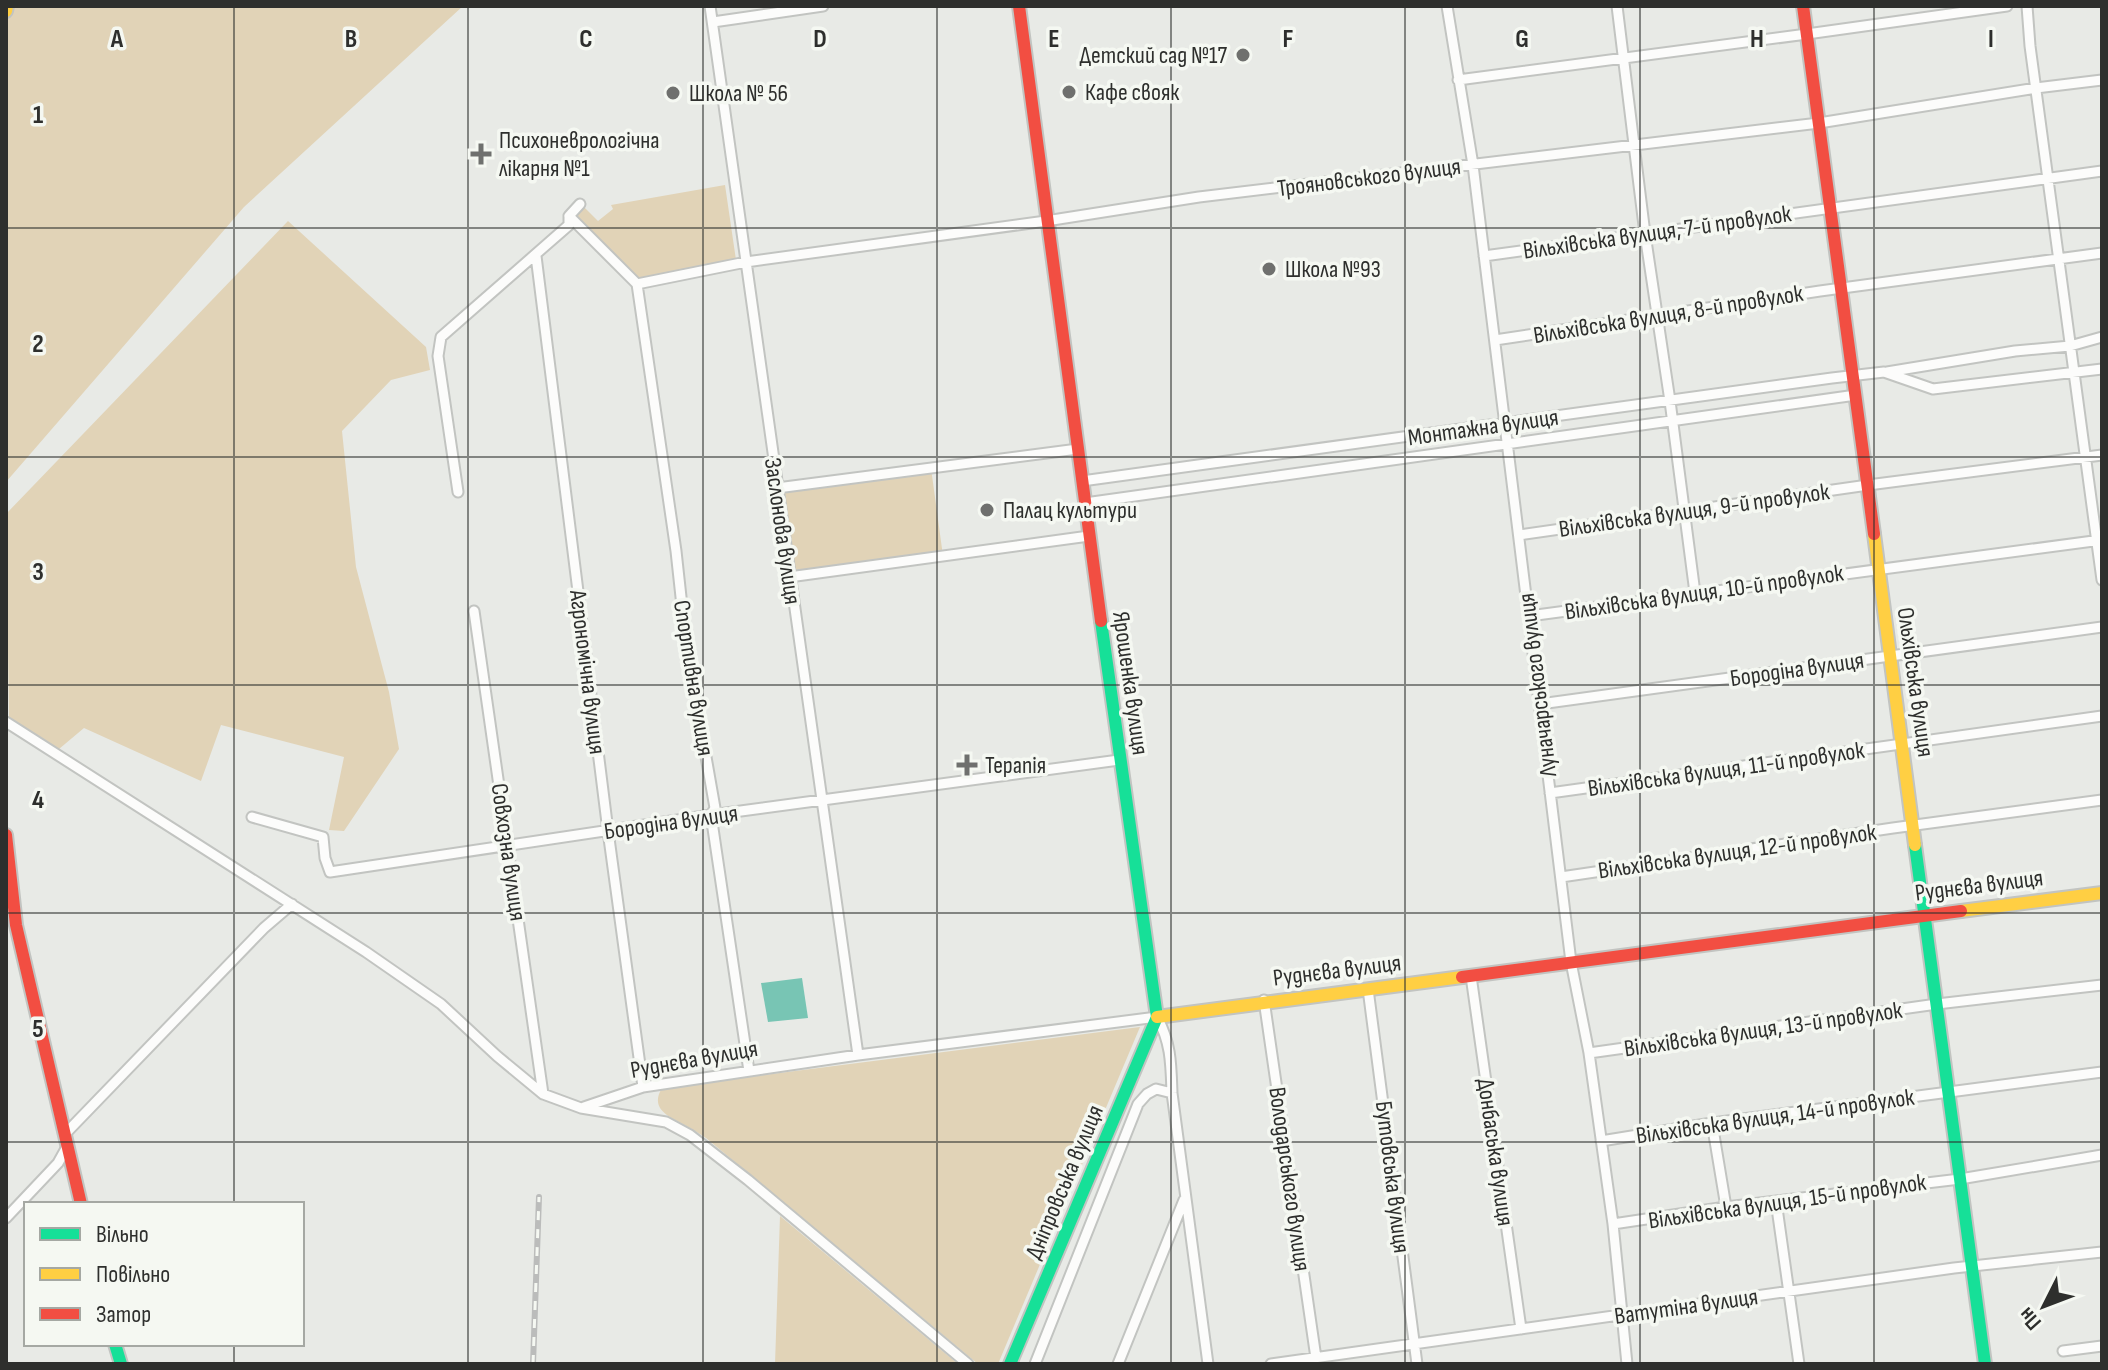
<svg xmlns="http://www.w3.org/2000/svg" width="2108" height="1370" viewBox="0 0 2108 1370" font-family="'Sofia Sans Condensed',sans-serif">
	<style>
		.green { fill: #e1d3b7 }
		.water { fill: #78c5b4 }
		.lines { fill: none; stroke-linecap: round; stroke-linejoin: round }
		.street-casing { stroke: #c2c4c1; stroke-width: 13 }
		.fast-casing { stroke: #c2c4c1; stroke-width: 16 }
		.slow-casing { stroke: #c2c4c1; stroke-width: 16 }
		.jam-casing { stroke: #c2c4c1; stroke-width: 16 }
		.street { stroke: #fcfcfb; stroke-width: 9 }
		.fast { stroke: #16e098; stroke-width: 12 }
		.slow { stroke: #ffcf43; stroke-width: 12 }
		.jam { stroke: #f24e42; stroke-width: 12 }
		.rail-casing { stroke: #bbbcbb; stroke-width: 6 }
		.rail { stroke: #f5f8f2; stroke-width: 3; stroke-dasharray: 9; stroke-linecap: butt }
		.grid { fill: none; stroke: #2e2f2d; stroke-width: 2; stroke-opacity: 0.55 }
		.poi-dot { fill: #6f706e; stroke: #f5f8f2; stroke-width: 3 }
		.labels { text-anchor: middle; stroke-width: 7; stroke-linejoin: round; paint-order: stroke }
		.poi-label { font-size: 24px; fill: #2e2f2d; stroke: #f5f8f2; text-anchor: start }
		.street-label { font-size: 24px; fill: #2e2f2d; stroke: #f5f8f2 }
		.grid-label { font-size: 26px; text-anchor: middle; font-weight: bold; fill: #2e2f2d; stroke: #f5f8f2; stroke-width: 7; stroke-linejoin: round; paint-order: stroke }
	</style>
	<rect width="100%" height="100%" fill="#e8eae6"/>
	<path class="green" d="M 6,6 L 463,6 L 244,207 L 6,482 Z
		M 725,185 L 736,260 L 639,278 L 575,216 L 583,206 L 598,221 L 613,209 L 611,205 Z
		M 288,221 L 426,347 L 430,370 L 391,380 L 342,431 L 356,567 L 389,692 L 399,749 L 344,831 L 329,830 L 344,757 L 221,725 L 201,781 L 84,728 L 59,749 L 9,717 L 6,514 Z
		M 931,468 L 943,556 L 789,577 L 777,488 Z
		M 1140,1027 L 998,1364 L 978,1364 L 706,1138 C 700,1134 694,1130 688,1127 C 673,1118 648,1111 662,1088 Z
		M 780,1216 L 958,1364 L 775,1364 Z"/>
	<path class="water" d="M 802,978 L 808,1018 L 768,1022 L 761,983 Z"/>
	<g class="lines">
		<g class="street-casing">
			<path id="street" d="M 710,6 L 858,1055
				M 1447,6 L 1473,165 L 1571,962 L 1589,1053 L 1613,1224 L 1627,1364
				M 1617,6 L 1645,234 L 1670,401 L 1695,593
				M 2027,6 L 2030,46 L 2102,580
				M 713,22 L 823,6
				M 1458,80 L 1807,34 L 2007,6
				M 580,204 L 569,216 L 637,284
				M 536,256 L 608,831 L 643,1087
				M 1484,256 L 2102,171
				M 637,284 L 746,262 L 1046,221 L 1199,197 L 1819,123 L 2036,88 L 2102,80
				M 637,284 L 676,551 L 686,643 L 715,808 L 711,815 L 749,1071
				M 1495,340 L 1820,291 L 2102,253
				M 1887,372 L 2015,351 L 2070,346 L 2102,337
				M 1082,481 L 1832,378 L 1884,372 L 1933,389 L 2102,369
				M 777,488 L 1078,449
				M 458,492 L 438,356 L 441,337 L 569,225 L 569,216
				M 1085,503 L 1856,395
				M 1519,535 L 1868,485 L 2102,455
				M 789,577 L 1089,536
				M 474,611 L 543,1094
				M 1529,616 L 2101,540
				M 1540,704 L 2102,627
				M 6,722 L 366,952 L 441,1004 L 497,1056 L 543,1094 L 581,1108 L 666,1122 L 690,1135 L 748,1180 L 968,1364
				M 1550,793 L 2102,716
				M 252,817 L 323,837 L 325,858 L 330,872 L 711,815 L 1119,760
				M 1561,877 L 1893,828 L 2102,800
				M 1471,976 L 1521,1329
				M 1368,989 L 1417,1364
				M 1264,1000 L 1316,1358
				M 1589,1053 L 1937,1004 L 2102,985
				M 584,1107 L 643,1087 L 858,1055 L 1157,1017 C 1171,1043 1171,1063 1172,1093 L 1208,1364
				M 1712,1123 L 1726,1207
				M 65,1134 L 264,928 L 292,904
				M 1601,1141 L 1712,1123 L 2102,1072
				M 1776,1201 L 1799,1364
				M 6,1218 L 58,1163 L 68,1145
				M 1613,1224 L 1726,1207 L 1960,1179 L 2102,1155
				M 2063,1351 L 2102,1346
				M 1035,1364 L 1138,1104 L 1147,1094 L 1156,1089 L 1172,1093
				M 1118,1364 L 1184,1200
				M 1271,1364 L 1954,1268 L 2102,1252"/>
		</g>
		<g class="fast-casing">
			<path id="fast" d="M 1101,621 L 1157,1017
				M 1915,845 L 1985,1364
				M 115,1344 L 121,1364
				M 1010,1364 L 1157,1017"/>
		</g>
		<g class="slow-casing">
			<path id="slow" d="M 6,11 L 7,6
				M 1874,534 L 1915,845
				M 1961,911 L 2102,893
				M 1157,1017 L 1462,977"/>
		</g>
		<g class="jam-casing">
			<path id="jam" d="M 1019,6 L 1101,621
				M 1803,6 L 1874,534
				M 6,835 L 16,925 L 81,1204
				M 1462,977 L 1961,911"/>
		</g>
		<use href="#street" class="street"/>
		<use href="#fast" class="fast"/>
		<use href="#slow" class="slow"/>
		<use href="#jam" class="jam"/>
		<g class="rail-casing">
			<path id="rail" d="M 533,1364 L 539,1197"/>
		</g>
		<use href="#rail" class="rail"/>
	</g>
	<path class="grid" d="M 234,6 L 234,1204M 468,6 L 468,1364M 703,6 L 703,1364M 937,6 L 937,1364M 1171,6 L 1171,1364M 1405,6 L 1405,1364M 1640,6 L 1640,1364M 1874,6 L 1874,1364M 6,228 L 2102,228M 6,457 L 2102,457M 6,685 L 2102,685M 6,913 L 2102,913M 6,1142 L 2102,1142M 234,1344 L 234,1364"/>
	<g class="poi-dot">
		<circle cx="1243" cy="55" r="8"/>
		<circle cx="1069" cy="92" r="8"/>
		<circle cx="673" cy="93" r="8"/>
		<path d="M477 142h8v8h8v8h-8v8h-8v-8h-8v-8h8z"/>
		<circle cx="1269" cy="269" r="8"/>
		<circle cx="987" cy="510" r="8"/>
		<path d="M963 753h8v8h8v8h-8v8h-8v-8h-8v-8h8z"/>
	</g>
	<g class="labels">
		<g class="poi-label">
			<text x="1227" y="63" text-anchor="end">Детский сад №17</text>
			<text x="1085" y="100">Кафе свояк</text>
			<text x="689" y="101">Школа № 56</text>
			<text x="499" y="148">Психоневрологічна<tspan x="499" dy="28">лікарня №1</tspan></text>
			<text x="1285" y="277">Школа №93</text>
			<text x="1003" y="518">Палац культури</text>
			<text x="985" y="773">Терапія</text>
		</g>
		<g class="street-label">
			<text transform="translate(1369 177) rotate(-7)" y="8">Трояновського вулиця</text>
			<text transform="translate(1657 232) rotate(-8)" y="8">Вільхівська вулиця, 7-й провулок</text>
			<text transform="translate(1668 314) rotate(-9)" y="8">Вільхівська вулиця, 8-й провулок</text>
			<text transform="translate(1483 427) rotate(-8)" y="8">Монтажна вулиця</text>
			<text transform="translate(1694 510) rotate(-8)" y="8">Вільхівська вулиця, 9-й провулок</text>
			<text transform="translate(783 531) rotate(82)" y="8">Заслонова вулиця</text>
			<text transform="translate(1704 592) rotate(-8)" y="8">Вільхівська вулиця, 10-й провулок</text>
			<text transform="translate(1797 669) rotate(-8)" y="8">Бородіна вулиця</text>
			<text transform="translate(588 672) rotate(83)" y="8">Агрономічна вулиця</text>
			<text transform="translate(694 678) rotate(81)" y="8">Спортивна вулиця</text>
			<text transform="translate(1916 682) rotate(82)" y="8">Ольхівська вулиця</text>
			<text transform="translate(1131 683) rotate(82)" y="8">Ярошенка вулиця</text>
			<text transform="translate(1537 685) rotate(-97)" y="8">Луначарського вулиця</text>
			<text transform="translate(1726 769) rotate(-8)" y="8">Вільхівська вулиця, 11-й провулок</text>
			<text transform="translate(671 822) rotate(-8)" y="8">Бородіна вулиця</text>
			<text transform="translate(1737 851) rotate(-8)" y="8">Вільхівська вулиця, 12-й провулок</text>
			<text transform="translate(509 852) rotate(82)" y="8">Совхозна вулиця</text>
			<text transform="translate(1979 885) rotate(-7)" y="8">Руднєва вулиця</text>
			<text transform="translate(1337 970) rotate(-7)" y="8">Руднєва вулиця</text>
			<text transform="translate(1763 1029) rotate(-8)" y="8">Вільхівська вулиця, 13-й провулок</text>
			<text transform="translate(694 1059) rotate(-10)" y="8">Руднєва вулиця</text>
			<text transform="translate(1775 1116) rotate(-8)" y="8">Вільхівська вулиця, 14-й провулок</text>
			<text transform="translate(1496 1152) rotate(82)" y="8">Донбаська вулиця</text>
			<text transform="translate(1393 1177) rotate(83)" y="8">Бутовська вулиця</text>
			<text transform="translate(1290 1179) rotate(82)" y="8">Володарського вулиця</text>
			<text transform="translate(1064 1182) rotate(-67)" y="8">Дніпровська вулиця</text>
			<text transform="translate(1787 1201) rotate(-8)" y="8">Вільхівська вулиця, 15-й провулок</text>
			<text transform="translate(1686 1306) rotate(-8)" y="8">Ватутіна вулиця</text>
		</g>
	</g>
	<g class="grid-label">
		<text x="117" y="47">A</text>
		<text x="351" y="47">B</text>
		<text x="586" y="47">C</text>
		<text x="820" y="47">D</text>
		<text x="1054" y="47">E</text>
		<text x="1288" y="47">F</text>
		<text x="1522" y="47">G</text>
		<text x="1757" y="47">H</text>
		<text x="1991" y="47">I</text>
		<text x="38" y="123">1</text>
		<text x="38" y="352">2</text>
		<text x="38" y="580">3</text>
		<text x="38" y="808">4</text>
		<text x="38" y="1037">5</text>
	</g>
	<rect width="2108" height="1370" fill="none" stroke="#2e2f2d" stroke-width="16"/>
	<rect x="24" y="1202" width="280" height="144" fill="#f5f8f2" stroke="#a5a8a3" stroke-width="2"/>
	<rect x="40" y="1228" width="40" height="12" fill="#16e098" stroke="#a5a8a3" stroke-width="2"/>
	<text x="96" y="1242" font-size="24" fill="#2e2f2d">Вільно</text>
	<rect x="40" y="1268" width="40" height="12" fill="#ffcf43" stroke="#a5a8a3" stroke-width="2"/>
	<text x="96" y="1282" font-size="24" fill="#2e2f2d">Повільно</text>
	<rect x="40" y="1308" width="40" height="12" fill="#f24e42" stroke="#a5a8a3" stroke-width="2"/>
	<text x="96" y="1322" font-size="24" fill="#2e2f2d">Затор</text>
	<g transform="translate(2044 1306) rotate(228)" stroke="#f5f8f2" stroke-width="6" paint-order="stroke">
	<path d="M0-6L14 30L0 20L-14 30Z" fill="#2e2f2d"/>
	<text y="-12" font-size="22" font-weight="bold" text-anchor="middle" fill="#2e2f2d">Пн</text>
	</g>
</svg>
